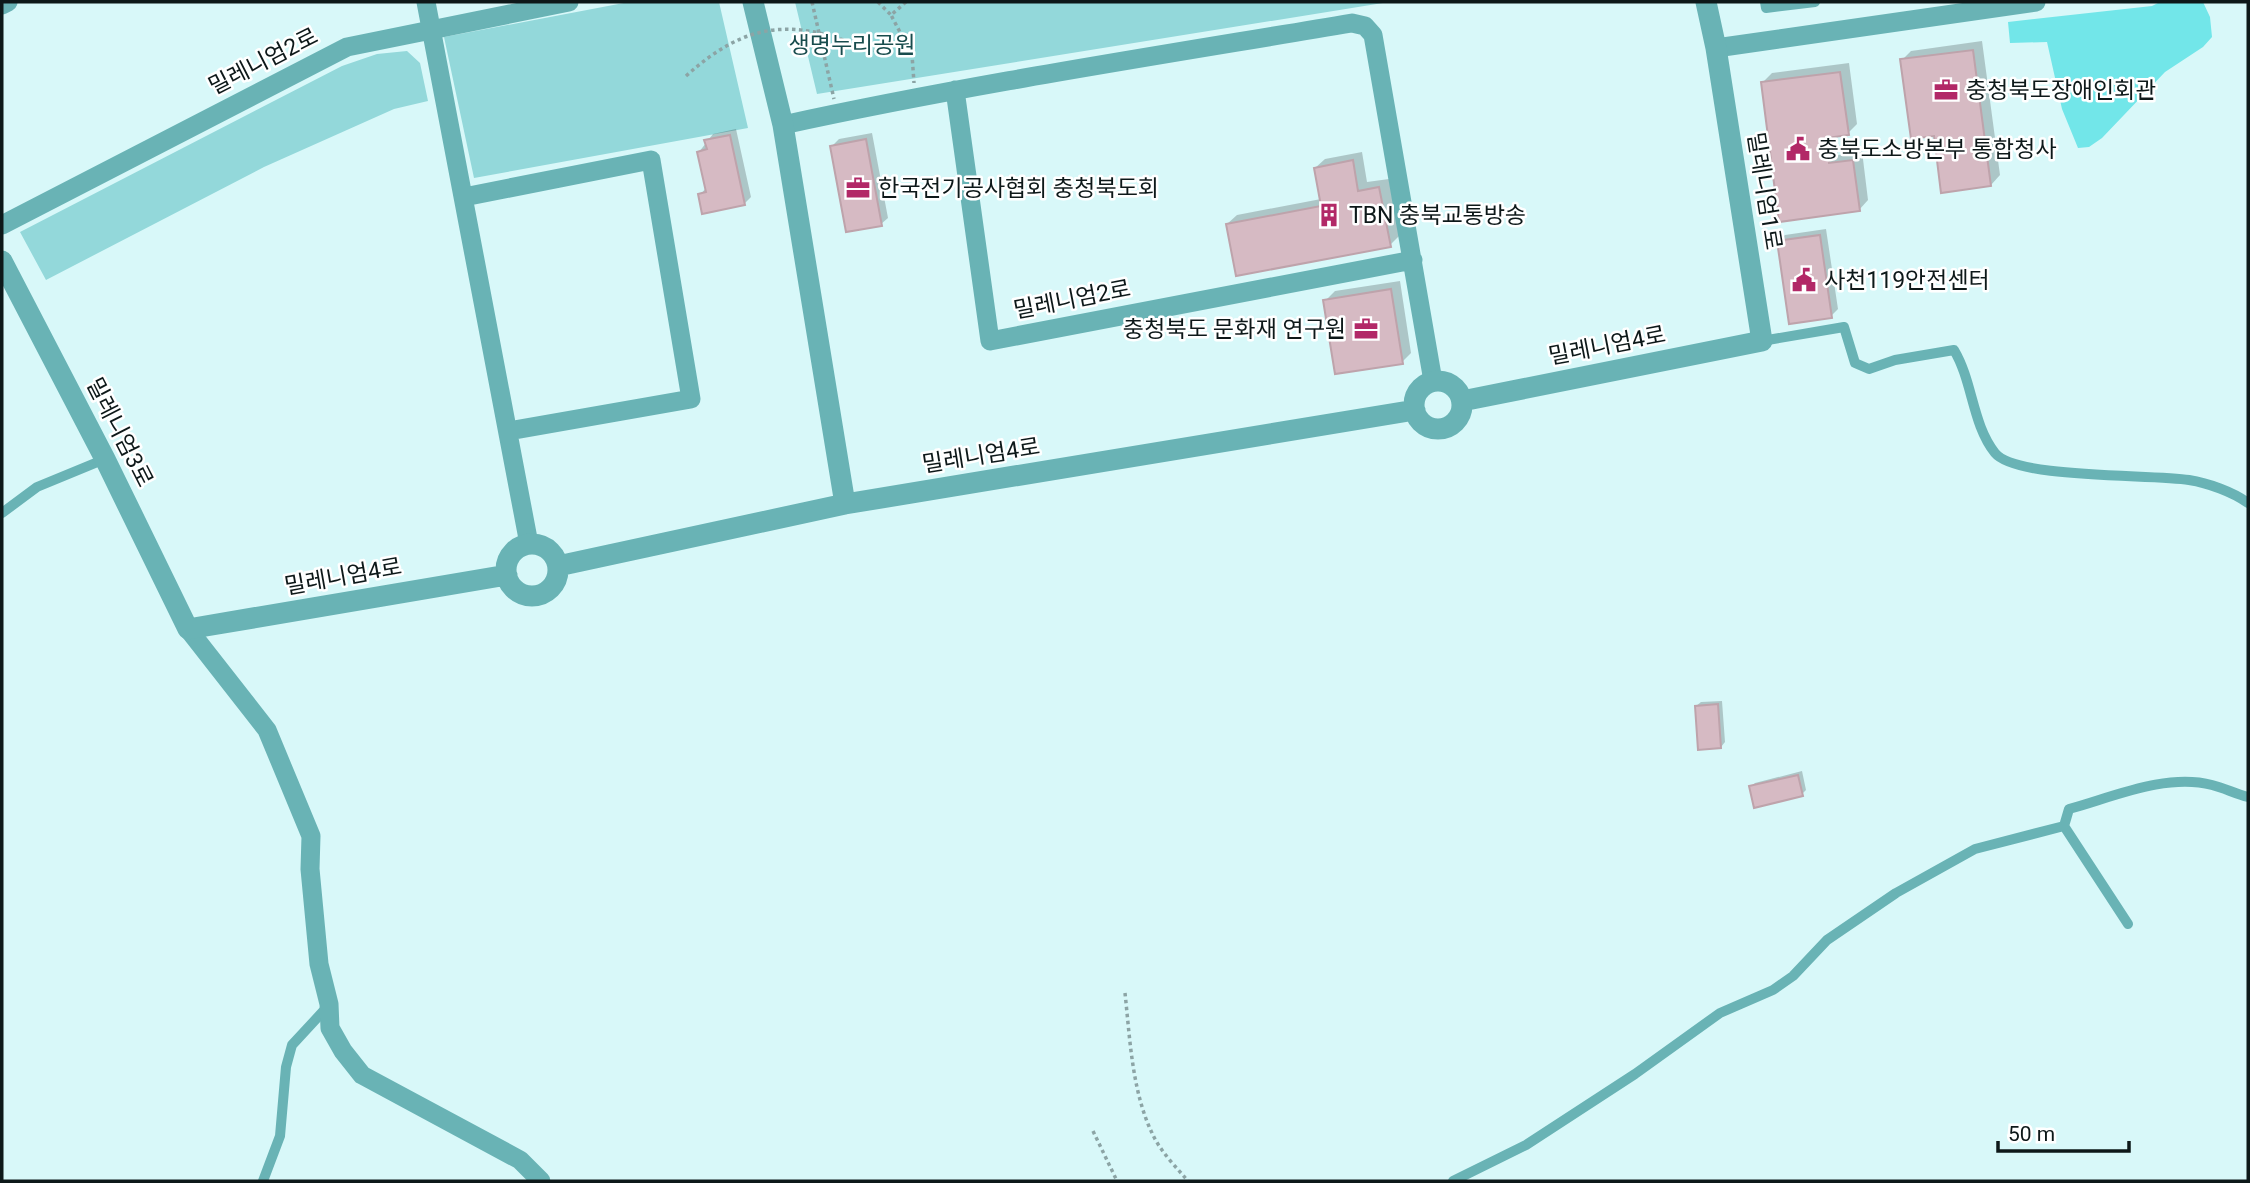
<svg xmlns="http://www.w3.org/2000/svg" width="2250" height="1183" viewBox="0 0 2250 1183" font-family="Roboto,'Noto Sans KR',sans-serif">
	<style>
		.green { fill: #93d8da }
		.water { fill: #72e6e9 }
		.shadow { fill: #0003 }
		.building { fill: #d6bac3; stroke: #bea3ab; stroke-width: 2 }
		.lines { fill: none; stroke-linecap: round; stroke-linejoin: round }
		.path { stroke: #8ca4a5; stroke-width: 3.5; stroke-dasharray: 3.5 3.5; stroke-linecap: butt }
		.service { stroke: #69b3b5; stroke-width: 10 }
		.minor { stroke: #69b3b5; stroke-width: 19 }
		.tertiary { stroke: #69b3b5; stroke-width: 21 }
		.path-bridge { stroke: #8ca4a5; stroke-width: 3.5; stroke-dasharray: 3.5 3.5; stroke-linecap: butt }
		.labels { text-anchor: middle; stroke-width: 5; stroke-linejoin: round; paint-order: stroke }
		.park-label { font-size: 23px; fill: #184c4d; stroke: #fff }
		.street-label { font-size: 23px; fill: #0d1819; stroke: #fff }
		.poi-label { font-size: 23px; fill: #0d1819; stroke: #fff; text-anchor: start }
	</style>
	<rect width="100%" height="100%" fill="#d8f8f9"/>
	<path class="green" d="M 629,2 L 719,2 L 748,128 L 474,178 L 444,37 Z
		M 795,2 L 1389,2 L 817,94 Z
		M 407,51 L 420,63 L 428,101 L 394,109 L 264,167 L 46,280 L 20,232 L 342,66 L 377,54 Z"/>
	<path class="water" d="M 2160,2 L 2203,2 L 2210,17 L 2212,37 L 2203,47 L 2165,72 L 2102,138 L 2089,147 L 2078,148 L 2062,109 L 2047,42 L 2010,43 L 2008,22 L 2152,6 Z"/>
	<path class="shadow" d="M 1982,41 L 2000,175 L 1991,185 L 1935,134 L 1902,60 L 1911,51 Z
		M 1849,63 L 1857,124 L 1848,133 L 1836,135 L 1838,155 L 1862,151 L 1868,200 L 1859,210 L 1762,83 L 1772,73 Z
		M 736,129 L 751,197 L 744,204 L 700,195 L 706,188 L 699,152 L 713,134 Z
		M 872,133 L 888,218 L 881,224 L 832,146 L 839,139 Z
		M 1362,152 L 1367,182 L 1389,179 L 1399,236 L 1390,245 L 1227,224 L 1237,215 L 1321,199 L 1315,168 L 1325,159 Z
		M 1826,229 L 1838,309 L 1831,316 L 1778,242 L 1785,235 Z
		M 1400,281 L 1411,353 L 1402,362 L 1325,301 L 1335,291 Z
		M 1722,701 L 1725,742 L 1721,747 L 1696,706 L 1701,702 Z
		M 1802,771 L 1806,790 L 1802,794 L 1751,787 L 1755,783 Z"/>
	<path class="building" d="M 1973,50 L 1991,186 L 1941,193 L 1934,136 L 1911,139 L 1900,59 Z
		M 1840,72 L 1849,135 L 1826,138 L 1829,163 L 1853,160 L 1860,211 L 1779,222 L 1761,82 Z
		M 730,135 L 745,205 L 702,214 L 698,194 L 706,192 L 697,152 L 707,149 L 704,140 Z
		M 866,139 L 882,226 L 846,232 L 830,146 Z
		M 1353,160 L 1358,191 L 1379,187 L 1391,247 L 1236,276 L 1226,224 L 1321,206 L 1314,168 Z
		M 1820,235 L 1832,318 L 1789,324 L 1777,241 Z
		M 1391,289 L 1403,364 L 1335,374 L 1323,300 Z
		M 1718,704 L 1721,748 L 1698,750 L 1695,706 Z
		M 1798,775 L 1803,796 L 1754,808 L 1749,786 Z"/>
	<g class="lines">
		<path class="path" d="M 812,2 L 834,99
			M 878,2 L 891,15
			M 906,2 L 891,15 L 912,55 L 914,83
			M 867,49 L 882,52 L 901,38
			M 1125,993 C 1130,1039 1132,1091 1152,1133 C 1160,1151 1176,1167 1188,1181
			M 1093,1131 L 1117,1181"/>
		<path class="service" d="M 1765,2 L 1766,8 L 1815,2
			M 1762,341 L 1844,327 L 1855,363 L 1869,369 L 1895,360 L 1954,350 C 1973,382 1972,424 1995,453 C 2016,479 2151,474 2189,480 C 2208,483 2233,492 2248,503
			M 2,513 L 37,487 L 105,459
			M 2064,826 L 2069,809 C 2113,797 2166,773 2212,785 C 2224,788 2236,794 2248,797
			M 263,1181 L 280,1136 L 286,1067 L 292,1045 L 329,1005
			M 1453,1181 L 1526,1145 L 1635,1074 L 1720,1013 L 1773,990 L 1793,976 L 1827,940 L 1896,893 L 1975,849 L 2064,826 L 2128,924"/>
		<path class="minor" d="M 426,2 L 529,544
			M 2,5 L 8,2
			M 1716,48 L 2036,2
			M 955,90 L 990,341 L 1413,260
			M 783,125 C 971,84 1162,55 1352,23 L 1365,26 L 1373,35 L 1433,381
			M 464,197 L 651,160 L 691,399 L 509,431
			M 2,225 L 347,47 L 569,2
			M 188,629 L 267,730 L 311,836 L 310,869 L 319,964 L 329,1004 L 330,1028 L 343,1051 L 362,1075 L 520,1160 L 541,1181"/>
		<path class="tertiary" d="M 753,2 L 783,125 L 845,504
			M 2,261 L 105,459 L 188,629 L 507,575
			M1414 405a24 24 0 1 1 48 0a24 24 0 1 1-48 0Z
			M 1462,401 L 1762,341 L 1716,48 L 1706,2
			M506 570a26 26 0 1 1 52 0a26 26 0 1 1-52 0Z
			M 558,566 L 845,504 L 1415,410"/>
		<path class="path-bridge" d="M 686,76 C 747,21 793,18 867,49"/>
	</g>
	<defs>
		<g id="office-bare" transform="scale(1.89)"><path d="M-6-3h4V-5.5h4V-3h4V5H-6ZM-1-4.5V-3h2v-1.5ZM-6 0V1H6V0Z" fill="#b22867" stroke="#fff" stroke-width="2.5" paint-order="stroke"/></g>
		<g id="civic-bare" transform="scale(1.89)"><path d="M-.6-6.5H3V-4.5H.6V-3L4-1V1h2V6H-6V1h2V-1L-.6-3ZM-1.2 2.5V6h2.4V2.5Z" fill="#b22867" stroke="#fff" stroke-width="2.5" paint-order="stroke"/></g>
		<g id="building-bare" transform="scale(1.89)"><path d="M-4-6H4V6H1V3H-1V6H-4ZM-2.5-4.3h1.7v1.8h-1.7ZM.8-4.3h1.7v1.8H.8ZM-2.5-1h1.7V.8h-1.7ZM.8-1h1.7V.8H.8Z" fill="#b22867" stroke="#fff" stroke-width="2.5" paint-order="stroke"/></g>
	</defs>
	<g fill-rule="evenodd">
		<use href="#office-bare" x="1946" y="90"/>
		<use href="#civic-bare" x="1798" y="149"/>
		<use href="#office-bare" x="858" y="188"/>
		<use href="#building-bare" x="1329" y="215"/>
		<use href="#civic-bare" x="1804" y="280"/>
		<use href="#office-bare" x="1366" y="329"/>
	</g>
	<g class="labels">
		<g class="park-label">
			<text x="852" y="53">생명누리공원</text>
		</g>
		<g class="street-label">
			<text transform="translate(263 61) rotate(-27)" y="8">밀레니엄2로</text>
			<text transform="translate(1765 191) rotate(81)" y="8">밀레니엄1로</text>
			<text transform="translate(1072 299) rotate(-11)" y="8">밀레니엄2로</text>
			<text transform="translate(1607 345) rotate(-11)" y="8">밀레니엄4로</text>
			<text transform="translate(120 432) rotate(63)" y="8">밀레니엄3로</text>
			<text transform="translate(981 455) rotate(-9)" y="8">밀레니엄4로</text>
			<text transform="translate(343 576) rotate(-10)" y="8">밀레니엄4로</text>
		</g>
		<g class="poi-label">
			<text x="1966" y="98">충청북도장애인회관</text>
			<text x="1818" y="157">충북도소방본부 통합청사</text>
			<text x="878" y="196">한국전기공사협회 충청북도회</text>
			<text x="1349" y="223">TBN 충북교통방송</text>
			<text x="1824" y="288">사천119안전센터</text>
			<text x="1346" y="337" text-anchor="end">충청북도 문화재 연구원</text>
		</g>
	</g>
	<rect width="2250" height="1183" fill="none" stroke="#0d1819" stroke-width="7"/>
	<path d="M1998 1141v10h131v-10" fill="none" stroke="#0d1819" stroke-width="3.5"/>
	<text x="2008" y="1141" font-size="21" fill="#0d1819" stroke="#ffffff" stroke-width="5" paint-order="stroke">50 m</text>
</svg>
